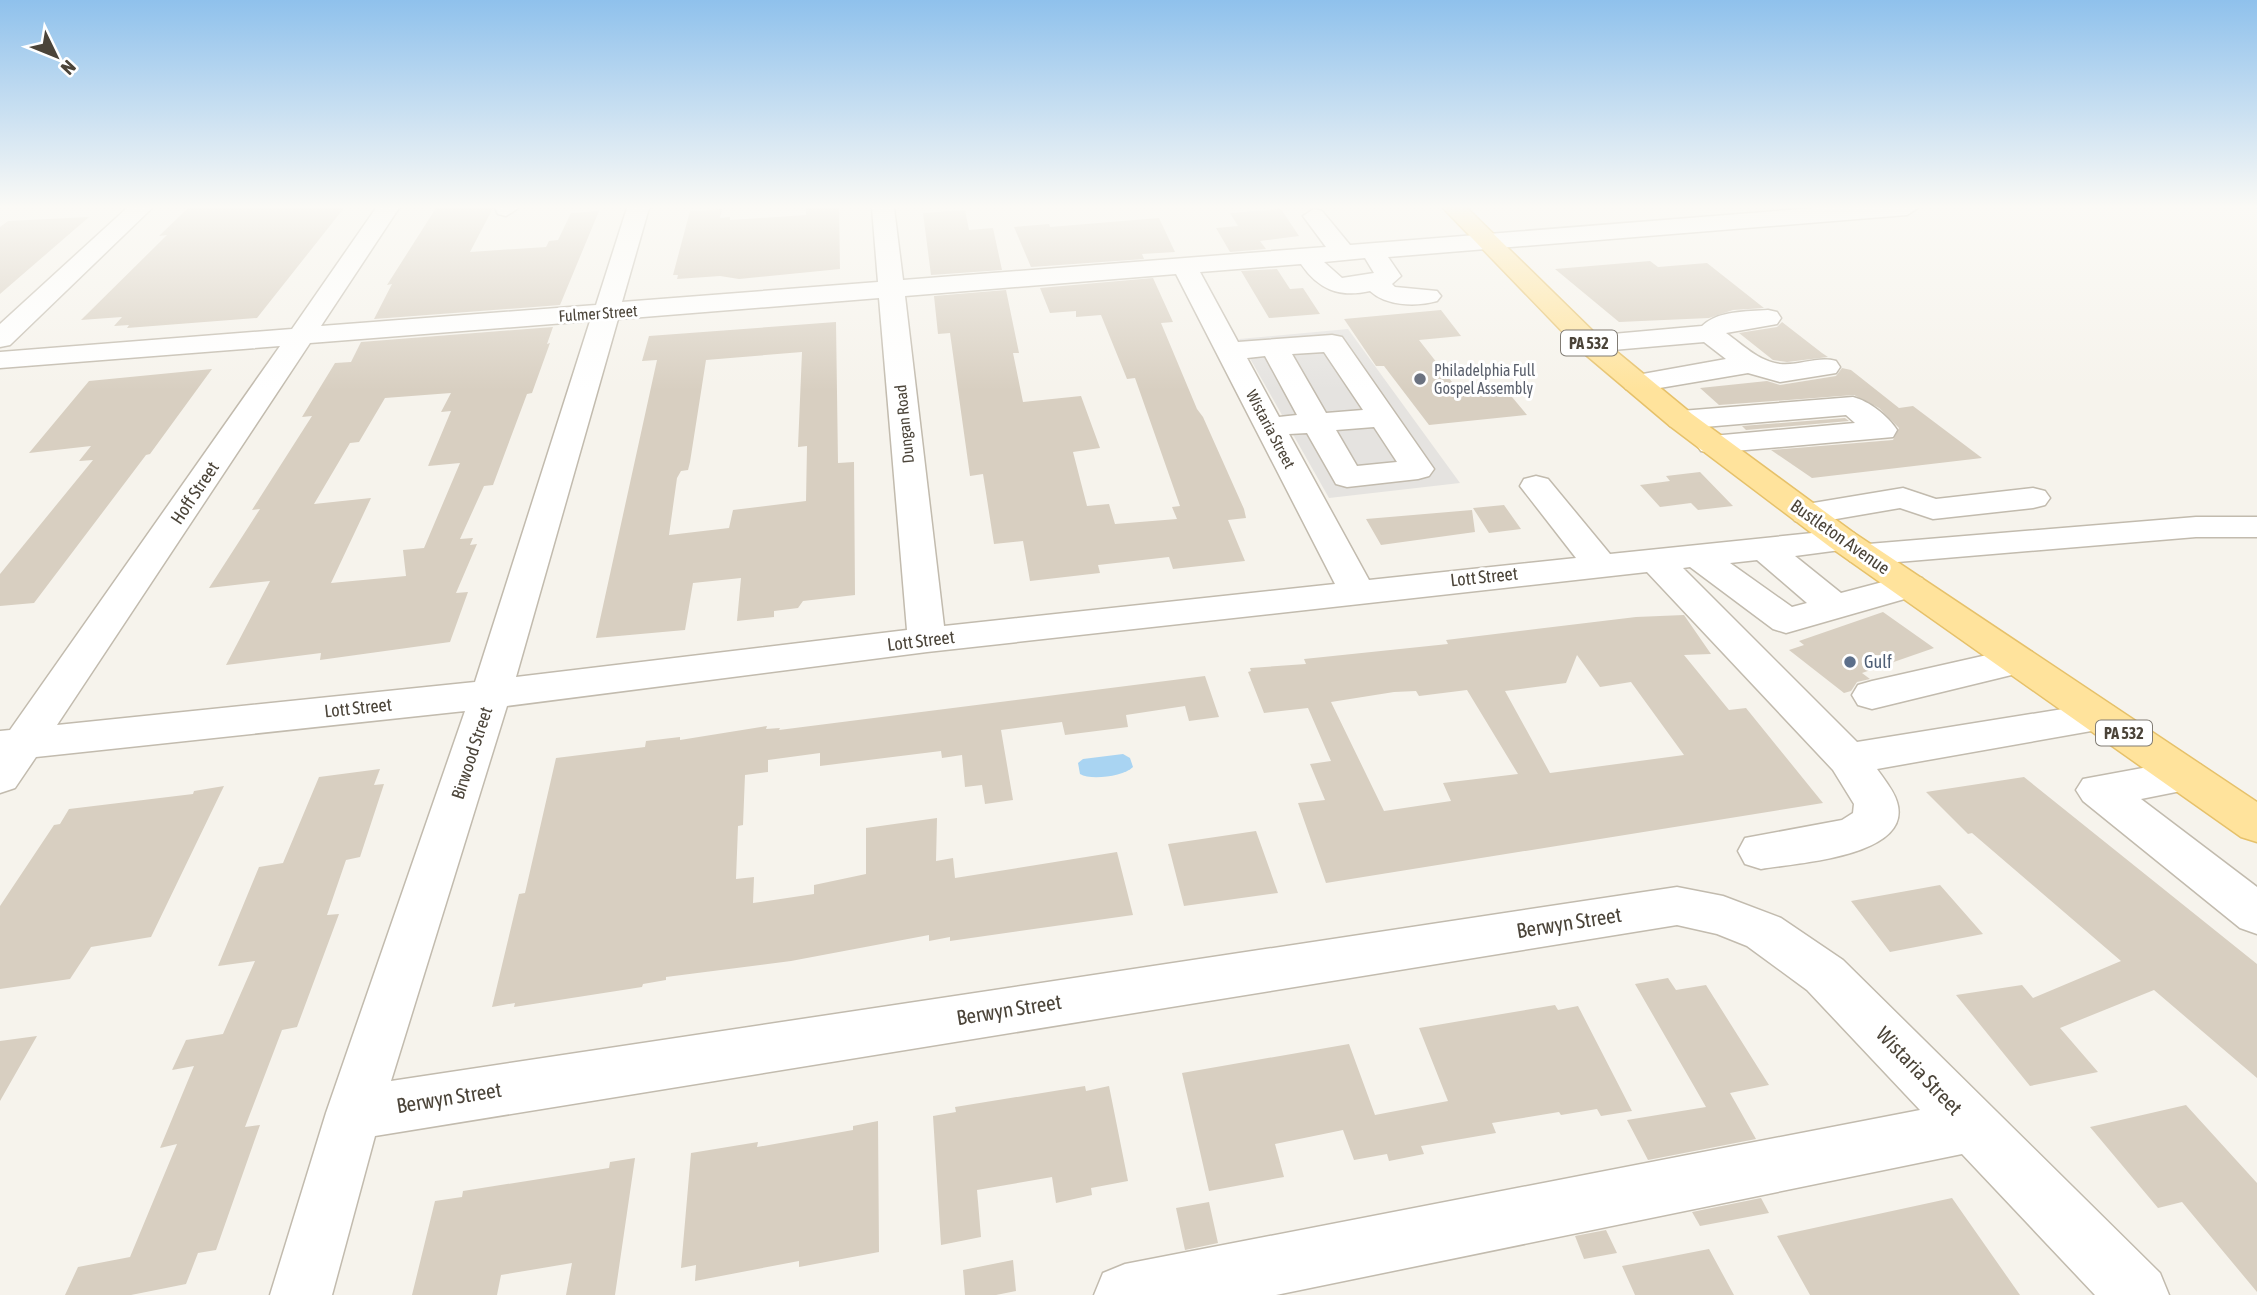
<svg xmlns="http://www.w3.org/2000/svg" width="2257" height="1295" viewBox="0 0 2257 1295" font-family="'Asap Condensed',sans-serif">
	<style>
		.parking { fill: #e5e3e0 }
		.water { fill: #a9d4f2 }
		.building { fill: #d8cfc1; fill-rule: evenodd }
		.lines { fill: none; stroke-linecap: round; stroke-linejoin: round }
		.minor-casing { stroke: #c2bbae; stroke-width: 3 }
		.major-casing { stroke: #e6c16a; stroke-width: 3 }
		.minor { fill: #fff; fill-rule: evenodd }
		.major { fill: #ffe39c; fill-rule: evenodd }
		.worship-dot { fill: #6b7280; stroke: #fff; stroke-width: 2.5 }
		.service-dot { fill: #5c6f8a; stroke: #fff; stroke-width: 2.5 }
		.labels { text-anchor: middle; stroke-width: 6; stroke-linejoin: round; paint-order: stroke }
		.far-street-label { font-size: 16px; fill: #4b4439; stroke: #fff }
		.shield { fill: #fff; stroke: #817c74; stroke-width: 2 }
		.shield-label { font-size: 16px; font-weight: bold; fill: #4b4439 }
		.far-worship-label { font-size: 16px; fill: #5b616d; stroke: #fff; text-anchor: start }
		.street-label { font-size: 18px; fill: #4b4439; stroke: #fff }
		.service-label { font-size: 18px; fill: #4e5e75; stroke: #fff; text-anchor: start }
		.near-street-label { font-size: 21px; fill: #4b4439; stroke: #fff }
	</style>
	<rect width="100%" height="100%" fill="#f6f3ec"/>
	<path class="parking" d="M 1348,329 L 1460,483 L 1329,498 L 1239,339 Z"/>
	<path class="water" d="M 1123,754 L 1130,758 L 1133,767 C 1124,776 1091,781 1080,774 L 1078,763 L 1083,759 Z"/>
	<path class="building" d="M 188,208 L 344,208 L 257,318 L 127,328 L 129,325 L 114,326 L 122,317 L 81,320 L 167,235 L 159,236 Z
		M 436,208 L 493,208 L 470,252 L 546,247 L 549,241 L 558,240 L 571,213 L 599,211 L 560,305 L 374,319 L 392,284 L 387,285 Z
		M 806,208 L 839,208 L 840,269 L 739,279 L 720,276 L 677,279 L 678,275 L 673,275 L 690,211 L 722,209 L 720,218 L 730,217 L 730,220 L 806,215 Z
		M 1281,209 L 1299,236 L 1260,241 L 1266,249 L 1230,252 L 1216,228 L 1238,226 L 1230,213 Z
		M 965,210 L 969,230 L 993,228 L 1002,270 L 931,275 L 923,213 Z
		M 89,217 L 0,294 L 0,227 L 8,221 Z
		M 1159,218 L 1175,252 L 1142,254 L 1144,259 L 1031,267 L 1014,227 L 1049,224 L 1050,227 Z
		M 1650,261 L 1658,267 L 1707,263 L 1764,308 L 1733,310 L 1709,318 L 1619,322 L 1555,269 Z
		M 1277,269 L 1290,289 L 1303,288 L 1320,314 L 1269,318 L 1241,271 Z
		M 1153,278 L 1173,322 L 1161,323 L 1197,409 L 1203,417 L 1244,509 L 1246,518 L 1228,520 L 1245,561 L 1173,569 L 1169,557 L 1098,565 L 1100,573 L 1030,581 L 1023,541 L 994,544 L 983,474 L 970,476 L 950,333 L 938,334 L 934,296 L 1006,290 L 1019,353 L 1013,353 L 1023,402 L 1081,396 L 1100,448 L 1073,452 L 1087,506 L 1109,504 L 1115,524 L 1177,519 L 1172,507 L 1180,506 L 1135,378 L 1127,379 L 1101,315 L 1076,317 L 1076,311 L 1050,313 L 1040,288 Z
		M 1441,310 L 1461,336 L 1419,340 L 1463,396 L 1507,391 L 1527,415 L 1429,425 L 1384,366 L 1376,366 L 1344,319 Z
		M 836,322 L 838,463 L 854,462 L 855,595 L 803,601 L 798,608 L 774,611 L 774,617 L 737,621 L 741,578 L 693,583 L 685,630 L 596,638 L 657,360 L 642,361 L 649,336 ZM 802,352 L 798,447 L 807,446 L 806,501 L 733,510 L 729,528 L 669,535 L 677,478 L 681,471 L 688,470 L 690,462 L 706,360 Z
		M 1782,322 L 1822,353 L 1828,357 L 1787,362 L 1773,360 L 1739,333 L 1777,327 Z
		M 553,327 L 547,344 L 550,343 L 532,393 L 527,394 L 493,485 L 484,486 L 460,539 L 473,538 L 470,545 L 477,544 L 456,593 L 468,592 L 450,642 L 320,660 L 321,653 L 226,665 L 270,581 L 209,588 L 260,509 L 252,510 L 312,416 L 302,417 L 335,363 L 351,362 L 361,342 ZM 451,393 L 441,412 L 451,411 L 428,466 L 460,463 L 424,548 L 403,550 L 406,576 L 331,583 L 371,498 L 314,504 L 350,443 L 359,442 L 385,398 Z
		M 1842,368 L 1851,370 L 1899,408 L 1913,406 L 1982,458 L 1812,478 L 1771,450 L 1893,440 L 1899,428 L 1879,408 L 1854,395 L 1719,405 L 1700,388 L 1767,381 L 1780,385 L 1836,376 Z
		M 212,369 L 150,454 L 146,455 L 34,603 L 0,606 L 0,574 L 93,460 L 79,461 L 91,446 L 29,453 L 89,381 Z
		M 1845,418 L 1849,421 L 1746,430 L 1742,426 Z
		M 1700,472 L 1733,506 L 1698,510 L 1691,503 L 1660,507 L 1640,485 L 1670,481 L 1666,476 Z
		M 1504,505 L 1521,529 L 1489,533 L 1473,508 Z
		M 1472,510 L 1475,532 L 1381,545 L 1366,519 Z
		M 1883,612 L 1934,648 L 1862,673 L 1870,679 L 1857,682 L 1851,691 L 1844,693 L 1789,650 L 1804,645 L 1799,641 Z
		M 1684,615 L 1711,654 L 1684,655 L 1729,710 L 1746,708 L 1823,803 L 1326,883 L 1298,803 L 1325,800 L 1310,764 L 1331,761 L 1308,708 L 1264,713 L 1248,672 L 1251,671 L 1250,668 L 1306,664 L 1304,659 L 1448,644 L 1446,640 L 1536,629 L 1636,617 ZM 1577,655 L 1600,687 L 1631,682 L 1684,755 L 1550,773 L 1505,691 L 1566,683 ZM 1467,690 L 1518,774 L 1443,783 L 1451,801 L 1384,811 L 1331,702 L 1394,692 L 1416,691 L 1419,696 Z
		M 1205,676 L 1219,717 L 1189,721 L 1185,706 L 1126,715 L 1128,727 L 1065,735 L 1062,722 L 1001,730 L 1013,800 L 985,804 L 982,785 L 965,787 L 962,755 L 942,758 L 941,751 L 820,766 L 820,753 L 768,760 L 768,772 L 745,775 L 743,825 L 738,826 L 736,879 L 754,877 L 753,903 L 814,894 L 814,885 L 866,874 L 866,828 L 937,818 L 936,861 L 953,858 L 955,878 L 1117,852 L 1133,915 L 950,941 L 950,937 L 929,941 L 929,935 L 791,961 L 666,977 L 666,980 L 643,984 L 642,987 L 514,1007 L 515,1003 L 492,1007 L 519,894 L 525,893 L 556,758 L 645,747 L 646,741 L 680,737 L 680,740 L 767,726 L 766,729 L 780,728 L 779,730 Z
		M 380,769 L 374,785 L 384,784 L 360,857 L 346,860 L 327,915 L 339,914 L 297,1027 L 282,1030 L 245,1127 L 260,1125 L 216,1250 L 198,1253 L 186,1284 L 131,1295 L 65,1295 L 78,1267 L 130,1257 L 177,1144 L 160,1148 L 194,1066 L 172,1070 L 186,1040 L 223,1034 L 255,961 L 218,966 L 259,867 L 283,863 L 319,777 Z
		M 2024,777 L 2257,964 L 2257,1078 L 2154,990 L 2060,1028 L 2098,1072 L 2030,1086 L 1956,995 L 2022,985 L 2033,998 L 2121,961 L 1972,833 L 1968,834 L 1926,792 Z
		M 224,786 L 151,937 L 91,947 L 70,979 L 0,989 L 0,906 L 54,825 L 60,824 L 69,809 L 193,794 L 194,791 Z
		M 1256,831 L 1278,893 L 1184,906 L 1168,844 Z
		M 1940,885 L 1983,934 L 1890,952 L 1851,901 Z
		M 1668,978 L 1676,990 L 1706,985 L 1769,1085 L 1730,1093 L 1756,1139 L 1648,1160 L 1627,1120 L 1706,1107 L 1635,984 Z
		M 1555,1005 L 1558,1010 L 1578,1006 L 1632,1111 L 1601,1116 L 1597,1109 L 1561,1115 L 1559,1112 L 1492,1123 L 1496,1133 L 1421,1146 L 1424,1154 L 1389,1161 L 1387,1154 L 1354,1160 L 1343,1130 L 1275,1144 L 1284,1177 L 1209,1191 L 1182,1073 L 1349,1044 L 1375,1115 L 1448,1101 L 1419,1028 Z
		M 37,1036 L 0,1101 L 0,1041 Z
		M 1085,1086 L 1086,1091 L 1109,1086 L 1128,1181 L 1091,1188 L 1092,1195 L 1056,1203 L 1052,1177 L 977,1190 L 981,1237 L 941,1245 L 933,1116 L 956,1112 L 955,1107 Z
		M 2186,1105 L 2257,1183 L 2257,1292 L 2182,1202 L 2158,1208 L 2090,1127 Z
		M 878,1121 L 879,1252 L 799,1267 L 799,1261 L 695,1281 L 696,1265 L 681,1268 L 691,1153 L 758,1142 L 757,1147 L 769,1145 L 853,1130 L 853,1126 Z
		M 635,1158 L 615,1295 L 566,1295 L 572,1263 L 501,1275 L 497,1295 L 412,1295 L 435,1201 L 462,1197 L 463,1191 L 609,1168 L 610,1162 Z
		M 1761,1198 L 1769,1213 L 1700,1226 L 1692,1212 Z
		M 1952,1198 L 2020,1295 L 1810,1295 L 1777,1236 Z
		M 1209,1202 L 1218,1243 L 1185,1250 L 1176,1208 Z
		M 1606,1230 L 1617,1253 L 1584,1259 L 1575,1236 Z
		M 1709,1249 L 1734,1295 L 1635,1295 L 1622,1266 Z
		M 1013,1260 L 1016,1291 L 996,1295 L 965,1295 L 963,1270 Z"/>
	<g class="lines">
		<g class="minor-casing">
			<path id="minor" d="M 127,208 L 152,208 L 10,345 L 0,347 L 0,324 Z
				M 376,208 L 399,208 L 321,326 L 596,305 L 627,208 L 649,208 L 622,302 L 878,282 L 872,208 L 894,208 L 903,280 L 1326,247 L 1303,216 L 1314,209 L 1322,211 L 1350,245 L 1814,208 L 1918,208 L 1907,215 L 1388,257 L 1401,276 L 1392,284 L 1395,287 L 1437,291 L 1441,296 L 1437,301 C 1416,307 1386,306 1370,291 C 1339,298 1318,289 1301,264 L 1200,272 L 1238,342 L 1332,335 L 1342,337 L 1434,469 L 1429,476 L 1418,479 L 1347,487 L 1336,484 L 1307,433 L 1289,434 L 1369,580 L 1576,558 L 1520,486 L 1524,479 L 1536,476 L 1548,479 L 1610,554 L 1842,530 L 1854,533 L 1859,540 L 1856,545 L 2196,517 L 2257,517 L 2257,537 L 2196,537 L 1862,565 L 1850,561 L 1844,554 L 1848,549 L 1795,556 L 1841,593 L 1909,575 L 1922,578 L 1927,586 L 1922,594 L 1786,633 L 1773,629 L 1690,567 L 1683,568 L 1857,742 L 2100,703 L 2114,707 L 2121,717 L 2114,727 L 1877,769 C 1884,779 1894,791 1897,802 C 1914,857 1794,863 1761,869 L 1745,864 L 1738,851 L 1745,838 L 1842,820 L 1853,813 L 1854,804 L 1833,770 L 1647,572 L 927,652 L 507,706 L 391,1081 L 1677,887 L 1723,896 L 1781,918 L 1843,960 L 2160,1273 L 2169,1295 L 2095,1295 L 1962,1154 L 1276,1295 L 1094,1295 L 1103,1273 L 1125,1264 L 1920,1110 L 1807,990 L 1747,946 L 1717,934 L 1677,925 L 375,1136 L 332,1295 L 270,1295 L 326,1113 L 465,711 L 36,757 L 15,788 L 0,793 L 0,731 L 10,730 L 280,346 L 0,368 L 0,352 L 292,329 ZM 1365,258 L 1374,273 L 1342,278 L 1324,262 ZM 1176,274 L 1335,584 L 944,626 L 905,296 ZM 879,298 L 907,630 L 516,677 L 618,319 ZM 590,321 L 475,682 L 57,725 L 310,343 ZM 1324,352 L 1363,410 L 1326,413 L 1292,354 ZM 1265,356 L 1297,415 L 1279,417 L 1247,358 ZM 1374,427 L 1397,462 L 1357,466 L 1336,430 ZM 1757,560 L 1807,603 L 1792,607 L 1730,563 Z
				M 495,208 L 517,208 L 517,209 L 506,216 L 498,214 Z
				M 1768,310 L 1777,312 L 1781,318 L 1777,324 L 1726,333 C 1743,345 1758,361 1780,364 C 1799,366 1817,356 1836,361 L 1840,367 L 1836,373 L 1780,382 L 1748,373 L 1636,392 L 1626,389 L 1622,383 L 1626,377 L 1726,359 L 1704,342 L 1590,352 L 1580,350 L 1576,344 L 1580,338 L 1590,336 L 1702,326 C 1719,310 1746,312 1768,310 Z
				M 1853,397 C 1869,401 1888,416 1897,430 L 1893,437 L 1712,453 L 1701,451 L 1696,444 L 1701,437 L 1855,423 L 1846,415 L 1681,429 L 1670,426 L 1666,420 L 1670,414 L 1681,411 Z
				M 1903,488 L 1936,499 L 2033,488 L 2045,491 L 2050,498 L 2045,505 L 2033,508 L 1933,519 L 1900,508 L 1807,524 L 1795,521 L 1790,514 L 1795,507 L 1807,504 Z
				M 2018,648 L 2032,652 L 2037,661 L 2032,670 L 1872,709 L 1858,705 L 1852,695 L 1858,685 L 1872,681 Z
				M 2186,760 L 2201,765 L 2208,776 L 2201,787 L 2141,799 L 2257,887 L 2257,934 L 2240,928 L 2083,801 L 2076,790 L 2083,779 Z"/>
		</g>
		<g class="major-casing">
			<path id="major" d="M 1443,208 L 1467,208 L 1600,338 L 1692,414 L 1854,533 L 2257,802 L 2257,842 L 2241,837 L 1830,547 L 1670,426 L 1580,350 Z"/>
		</g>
		<use href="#minor" class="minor"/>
		<use href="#major" class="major"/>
	</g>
	<linearGradient id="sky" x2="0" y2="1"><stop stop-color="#8fc1ec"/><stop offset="0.53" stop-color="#fbfaf6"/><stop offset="1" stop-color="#fbfaf6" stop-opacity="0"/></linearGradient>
	<rect width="2257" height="390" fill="url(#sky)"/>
	<circle class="worship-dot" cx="1420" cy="379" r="7"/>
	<circle class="service-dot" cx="1850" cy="662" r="7"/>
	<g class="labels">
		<g class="far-street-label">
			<text transform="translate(598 313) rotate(-4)" y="6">Fulmer Street</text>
			<text transform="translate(904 424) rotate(-96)" y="6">Dungan Road</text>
			<text transform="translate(1271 429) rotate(62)" y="6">Wistaria Street</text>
		</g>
		<g class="shield">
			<rect x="1561" y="330.5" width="56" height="25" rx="5"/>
			<rect x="2096" y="720.5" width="56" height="25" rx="5"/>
		</g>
		<g class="shield-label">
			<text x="1589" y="349">PA 532</text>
			<text x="2124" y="739">PA 532</text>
		</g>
		<g class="far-worship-label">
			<text x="1434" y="376">Philadelphia Full<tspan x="1434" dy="18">Gospel Assembly</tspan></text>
		</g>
		<g class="street-label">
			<text transform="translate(195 493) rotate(-56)" y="6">Hoff Street</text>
			<text transform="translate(1840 537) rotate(35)" y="6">Bustleton Avenue</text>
			<text transform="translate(1484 577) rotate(-6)" y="6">Lott Street</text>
			<text transform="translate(921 641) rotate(-7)" y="6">Lott Street</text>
			<text transform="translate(358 708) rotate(-6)" y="6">Lott Street</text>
			<text transform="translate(472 753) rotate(-72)" y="6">Birwood Street</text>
		</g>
		<g class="service-label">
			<text x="1864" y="668">Gulf</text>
		</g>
		<g class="near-street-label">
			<text transform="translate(1569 923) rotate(-9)" y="7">Berwyn Street</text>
			<text transform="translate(1009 1010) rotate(-9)" y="7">Berwyn Street</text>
			<text transform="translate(1919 1071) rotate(46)" y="7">Wistaria Street</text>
			<text transform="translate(449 1098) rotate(-9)" y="7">Berwyn Street</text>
		</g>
	</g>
	<g transform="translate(56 56) rotate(133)" stroke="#ffffff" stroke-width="5" paint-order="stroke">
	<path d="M0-5L12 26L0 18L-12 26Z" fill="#4b4439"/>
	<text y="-10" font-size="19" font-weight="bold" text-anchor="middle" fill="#4b4439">N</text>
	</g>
</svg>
